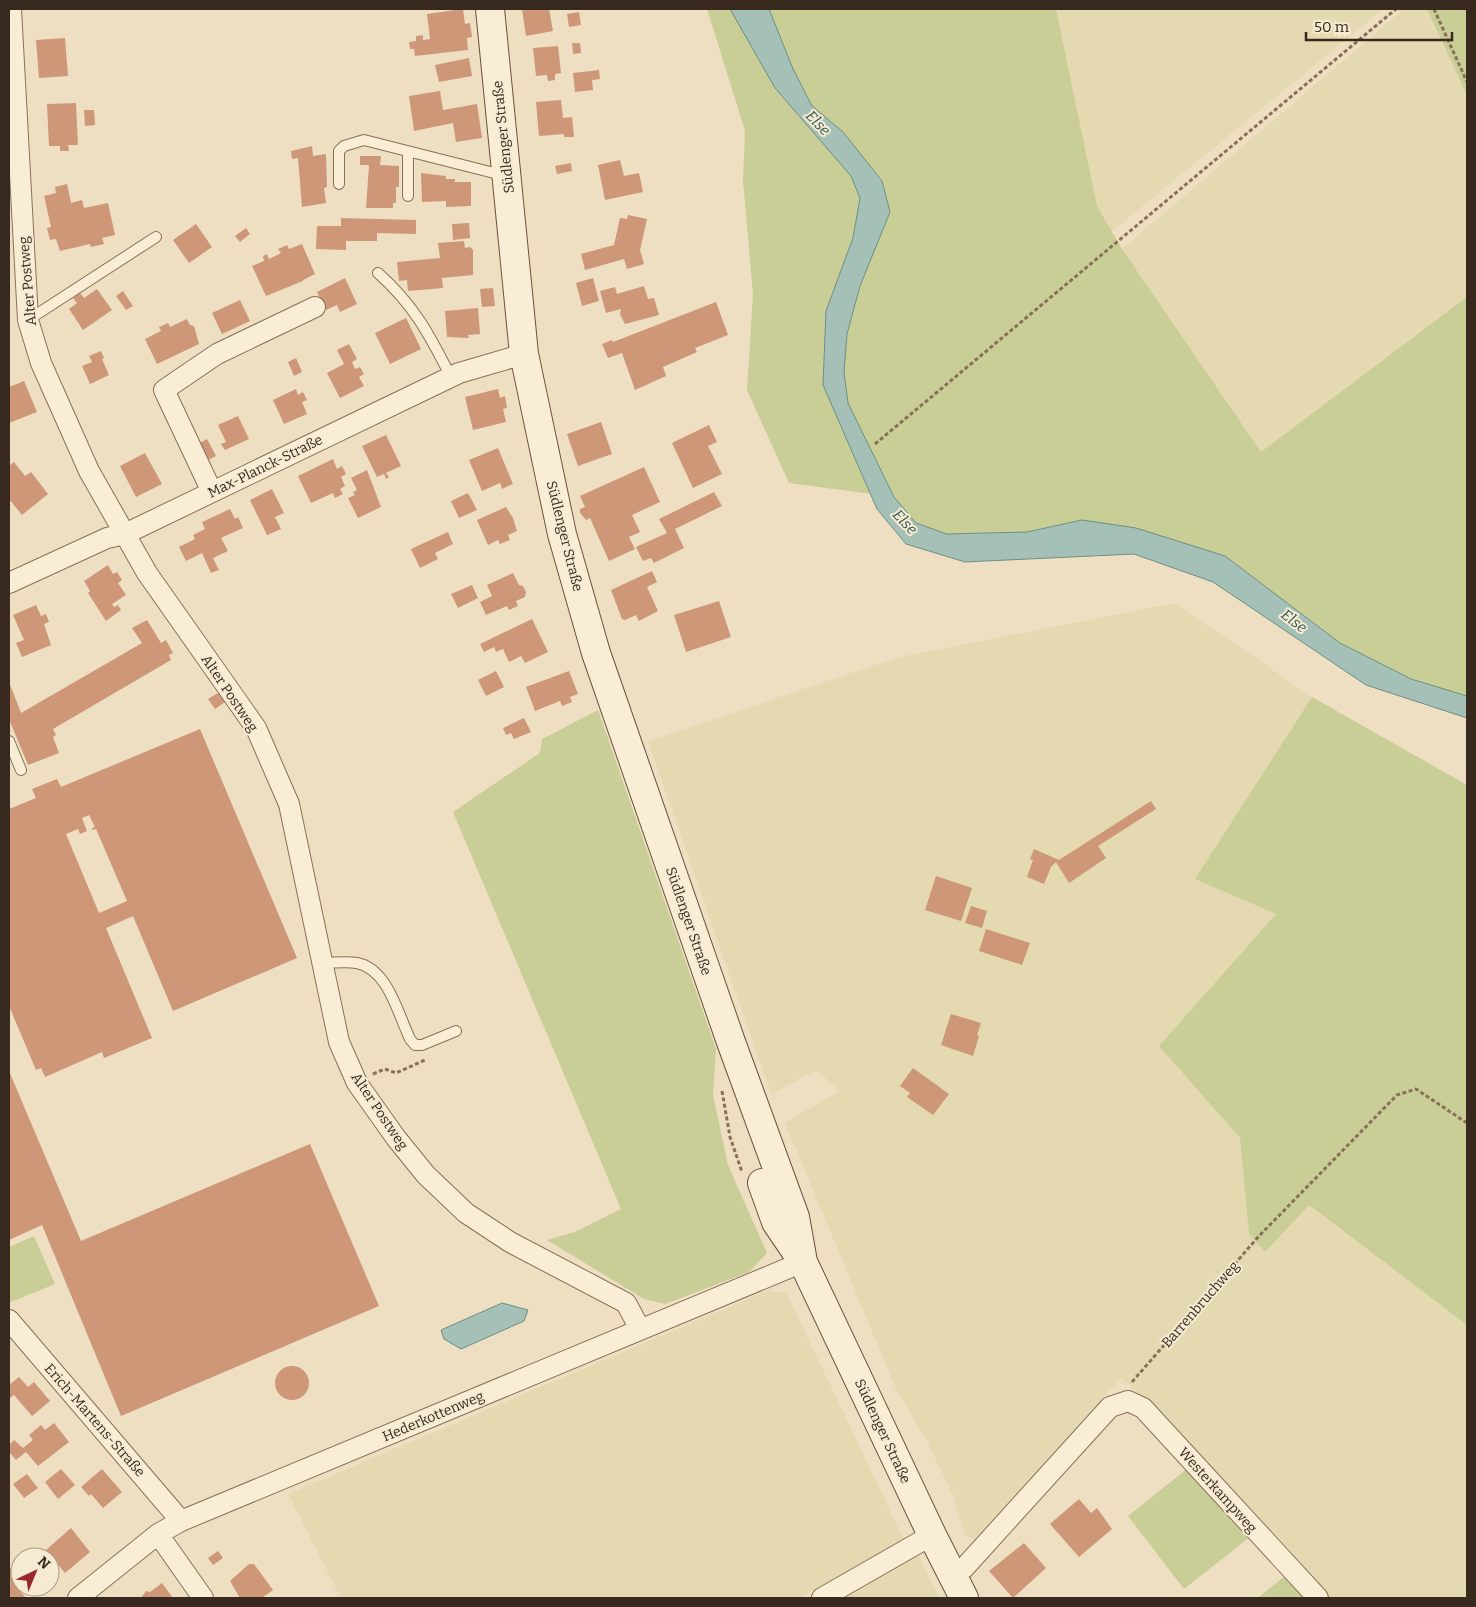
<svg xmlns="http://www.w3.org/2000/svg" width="1476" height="1607" viewBox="0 0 1476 1607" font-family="Bitter,serif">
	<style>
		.farmland { fill: #e4d9b0 }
		.green { fill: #c9cd96 }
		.water { fill: #a5c1b7; stroke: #6c8f84 }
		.building { fill: #cd9778; fill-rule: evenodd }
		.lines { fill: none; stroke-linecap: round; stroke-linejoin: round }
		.service-casing { stroke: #897059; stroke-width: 12 }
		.minor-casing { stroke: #897059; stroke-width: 22 }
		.secondary-casing { stroke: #6b513c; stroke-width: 30 }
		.path { stroke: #897059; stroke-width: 3; stroke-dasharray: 4 2.5; stroke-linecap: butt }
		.service { stroke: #f9edd6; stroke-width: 10 }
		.minor { stroke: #f9edd6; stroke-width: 20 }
		.secondary { stroke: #f9edd6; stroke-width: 28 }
		.labels { text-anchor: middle; stroke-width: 4; stroke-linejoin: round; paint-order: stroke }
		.street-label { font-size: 14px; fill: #38291e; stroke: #f6ead2 }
		.water-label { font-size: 15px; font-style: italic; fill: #2d5853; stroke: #f6ead2 }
	</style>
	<rect width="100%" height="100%" fill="#efdfc2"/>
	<path class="farmland" d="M 1056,9 L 1383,9 L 1111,232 L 1097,206 Z
		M 1404,9 L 1427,9 L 1467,95 L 1467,297 L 1261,452 L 1122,249 Z
		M 1176,603 L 1312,697 L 1195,879 L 1276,914 L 1159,1046 L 1240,1138 L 1249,1234 L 1265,1252 L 1308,1205 L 1467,1325 L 1467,1598 L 1325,1598 L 1155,1410 L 1121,1378 L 975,1539 L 965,1536 L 953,1496 L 928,1443 L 896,1389 L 785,1123 L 839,1091 L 817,1070 L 771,1094 L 648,741 L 899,657 Z
		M 767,1291 L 786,1292 L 904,1540 L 800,1598 L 341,1598 L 288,1494 Z
		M 917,1553 L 939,1598 L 838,1598 Z"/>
	<path class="green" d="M 707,9 L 1056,9 L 1097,206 L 1122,249 L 1261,452 L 1467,297 L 1467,696 L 1411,679 L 1340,643 L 1225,556 L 1082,520 L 1027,532 L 947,534 L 916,523 L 894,497 L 789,483 L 747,390 L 753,294 L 743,181 L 745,131 Z
		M 1427,9 L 1467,9 L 1467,95 Z
		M 1312,697 L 1467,785 L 1467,1325 L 1309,1205 L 1265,1252 L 1249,1234 L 1240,1138 L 1159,1046 L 1276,914 L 1195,879 Z
		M 598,710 L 716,1049 L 713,1095 L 728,1165 L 767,1253 L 749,1272 L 665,1304 L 644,1299 L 547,1240 L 575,1232 L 621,1209 L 453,812 L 540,753 L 542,739 Z
		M 34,1236 L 55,1284 L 11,1302 L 9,1299 L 9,1247 Z
		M 1188,1468 L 1251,1536 L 1184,1589 L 1128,1516 Z
		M 1286,1575 L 1307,1598 L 1258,1598 Z"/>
	<path class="water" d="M 730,9 L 769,9 L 793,69 L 812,106 L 843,132 L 882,181 L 890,212 L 860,286 L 847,334 L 844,372 L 848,403 L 894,497 L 916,523 L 947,534 L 1027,532 L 1082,520 L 1136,528 L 1225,556 L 1340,643 L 1411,679 L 1467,696 L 1467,718 L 1366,685 L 1213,582 L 1134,554 L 965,562 L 906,544 L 877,509 L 823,385 L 826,311 L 853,238 L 860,198 L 851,176 L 775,88 Z
		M 502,1303 L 528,1310 L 524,1321 L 461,1349 L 444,1339 L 441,1330 Z"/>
	<path class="building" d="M 463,9 L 465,24 L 470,23 L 472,37 L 467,38 L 468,50 L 415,56 L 414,49 L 410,49 L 409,42 L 416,41 L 416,36 L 423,35 L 423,40 L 430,39 L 427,14 Z
		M 522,9 L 549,9 L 553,31 L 526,36 Z
		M 579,12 L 581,25 L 569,27 L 567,14 Z
		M 65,38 L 68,76 L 39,78 L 36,40 Z
		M 572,43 L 580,43 L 581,53 L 573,54 Z
		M 558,46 L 561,73 L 555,74 L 555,80 L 548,81 L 547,75 L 536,76 L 533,48 Z
		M 469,58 L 472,76 L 439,82 L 435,65 Z
		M 599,70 L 600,79 L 592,80 L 593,90 L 575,92 L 573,73 Z
		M 440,91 L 443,110 L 477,104 L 482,138 L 456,142 L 453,123 L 414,131 L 409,96 Z
		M 561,100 L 563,118 L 572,117 L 574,137 L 564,137 L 564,134 L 539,136 L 536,102 Z
		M 76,103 L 78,145 L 68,145 L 69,151 L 60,151 L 60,146 L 49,146 L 47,104 Z
		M 84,110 L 94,110 L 95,125 L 85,126 Z
		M 312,146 L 313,156 L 326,154 L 327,187 L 324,188 L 326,203 L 302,207 L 298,158 L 292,159 L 291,151 Z
		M 360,156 L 381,156 L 380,165 L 399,166 L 399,187 L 396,187 L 396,203 L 393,203 L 393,208 L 366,208 L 369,165 L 360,165 Z
		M 620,160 L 624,176 L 639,173 L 643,192 L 605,200 L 598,165 Z
		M 571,163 L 572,171 L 557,174 L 555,166 Z
		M 421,173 L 446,176 L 446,179 L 455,179 L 455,182 L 471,182 L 471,206 L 446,207 L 446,201 L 422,202 Z
		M 67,184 L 71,203 L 82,200 L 84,208 L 108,203 L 115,235 L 102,238 L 104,244 L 91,247 L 90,244 L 60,251 L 56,239 L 50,240 L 47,228 L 51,227 L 44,196 L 56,193 L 55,187 Z
		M 628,215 L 647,219 L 640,250 L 644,264 L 627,269 L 624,259 L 585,270 L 581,254 L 614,245 L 620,218 L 627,219 Z
		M 341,218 L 416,220 L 416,234 L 377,233 L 377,241 L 346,241 L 346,250 L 316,249 L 317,226 L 341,226 Z
		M 469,223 L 470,238 L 453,240 L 452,224 Z
		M 196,224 L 212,247 L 189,263 L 173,240 Z
		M 246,228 L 250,234 L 240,242 L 235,236 Z
		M 464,241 L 465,248 L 470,247 L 473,250 L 473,275 L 442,278 L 443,288 L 408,291 L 407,280 L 399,281 L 397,262 L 440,258 L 438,243 Z
		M 302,244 L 315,274 L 303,280 L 303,281 L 266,296 L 252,266 L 264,261 L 263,256 L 267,254 L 269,259 L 281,253 L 278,249 L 287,245 L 289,249 Z
		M 345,278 L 357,304 L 340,312 L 337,305 L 326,310 L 317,292 Z
		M 593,278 L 599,301 L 582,306 L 576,283 Z
		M 644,286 L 648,299 L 654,298 L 659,315 L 625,324 L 620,314 L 621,309 L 606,313 L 600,291 L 615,287 L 617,294 Z
		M 493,288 L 495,306 L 482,307 L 480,289 Z
		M 97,289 L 112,310 L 83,330 L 69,309 L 77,303 L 73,298 L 80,293 L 84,298 Z
		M 123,291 L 133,306 L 126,310 L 116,296 Z
		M 240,300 L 250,321 L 222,334 L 212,313 Z
		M 716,302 L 728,335 L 695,348 L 697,352 L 663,367 L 666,376 L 635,390 L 622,353 L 608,358 L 602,344 L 612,340 L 613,342 Z
		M 478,308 L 480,334 L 468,335 L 469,338 L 447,337 L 445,311 Z
		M 406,318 L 421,349 L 390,364 L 375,333 Z
		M 187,319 L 190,325 L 194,326 L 199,344 L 157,364 L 145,339 L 161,331 L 159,327 L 164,325 L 168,323 L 170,327 Z
		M 349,344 L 357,359 L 352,362 L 355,369 L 360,367 L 364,374 L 359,377 L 364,386 L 340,398 L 327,373 L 344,364 L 337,350 Z
		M 101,351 L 104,358 L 102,359 L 109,375 L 90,384 L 82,366 L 92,362 L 89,356 Z
		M 296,358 L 302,372 L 294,376 L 288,362 Z
		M 24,381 L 37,412 L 9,423 L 9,387 Z
		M 296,389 L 298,395 L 303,392 L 307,400 L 302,402 L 307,414 L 284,424 L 273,400 Z
		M 498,389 L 500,398 L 505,396 L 507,408 L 503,409 L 506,422 L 473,430 L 465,397 Z
		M 238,416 L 249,439 L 225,450 L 221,444 L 226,442 L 218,425 Z
		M 601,422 L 612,454 L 578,466 L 567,434 Z
		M 709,425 L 717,442 L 708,446 L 722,474 L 693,488 L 672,443 Z
		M 386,435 L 401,466 L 386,473 L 389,477 L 386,479 L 384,474 L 377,477 L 362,446 Z
		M 207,439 L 216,456 L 206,461 L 198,444 Z
		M 498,448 L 513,484 L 502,489 L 500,483 L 482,491 L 469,460 Z
		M 145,453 L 162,484 L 136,497 L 120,466 Z
		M 333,459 L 337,469 L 342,466 L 346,474 L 341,477 L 345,486 L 340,489 L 343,494 L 335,498 L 333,493 L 311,503 L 298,476 Z
		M 14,462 L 25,476 L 31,472 L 48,494 L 22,515 L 9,499 L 9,466 Z
		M 644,467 L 660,502 L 632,515 L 640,532 L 629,537 L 635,549 L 609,561 L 590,518 L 586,520 L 580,513 L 580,509 L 585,507 L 580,496 Z
		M 367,470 L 381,507 L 358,518 L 348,498 L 355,495 L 353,492 L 357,490 L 351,478 Z
		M 272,489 L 284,513 L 275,517 L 281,529 L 267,535 L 250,500 Z
		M 714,492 L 722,506 L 675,529 L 684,548 L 654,563 L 651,558 L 643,561 L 636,547 L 667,533 L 659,519 Z
		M 468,493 L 477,510 L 459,518 L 451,501 Z
		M 506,507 L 513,518 L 517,531 L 508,535 L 510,540 L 500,544 L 498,540 L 488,545 L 477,520 Z
		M 230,509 L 235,519 L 238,517 L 243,528 L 221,538 L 228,551 L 213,558 L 219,570 L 211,573 L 202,553 L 186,561 L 179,547 L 195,539 L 193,535 L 205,529 L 202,522 Z
		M 448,532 L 453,544 L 435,553 L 438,559 L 420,568 L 411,549 Z
		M 108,565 L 113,574 L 117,572 L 122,580 L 118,583 L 126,595 L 112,604 L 114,607 L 118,605 L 121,610 L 106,621 L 88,593 L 90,591 L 84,581 Z
		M 652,571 L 657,582 L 647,587 L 658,611 L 639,621 L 636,615 L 625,620 L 622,619 L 611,590 Z
		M 513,573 L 519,585 L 523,586 L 526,592 L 525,597 L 516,601 L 518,606 L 509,610 L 507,606 L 486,615 L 480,602 L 492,596 L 487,585 Z
		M 472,585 L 478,598 L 458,608 L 451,594 Z
		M 719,601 L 731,637 L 686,652 L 674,615 Z
		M 36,605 L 41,616 L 46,614 L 49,622 L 44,624 L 51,645 L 22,657 L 16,643 L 24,640 L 13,615 Z
		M 532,619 L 548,652 L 525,663 L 521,656 L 509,662 L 503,649 L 496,652 L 494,647 L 484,652 L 480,644 Z
		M 147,620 L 161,643 L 166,640 L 173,653 L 169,655 L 171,660 L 53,729 L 56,735 L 53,737 L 59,753 L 28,765 L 9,719 L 9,682 L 21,713 L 142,643 L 132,628 Z
		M 496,671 L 504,687 L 486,696 L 478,680 Z
		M 569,671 L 578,694 L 570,697 L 572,702 L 562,706 L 560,701 L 535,711 L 526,687 Z
		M 218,693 L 225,702 L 215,709 L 208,699 Z
		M 524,718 L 531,732 L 514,739 L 511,733 L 506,735 L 503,728 Z
		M 200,729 L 297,958 L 173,1011 L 133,916 L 106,928 L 152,1038 L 104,1058 L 102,1052 L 45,1077 L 41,1068 L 36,1070 L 9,1006 L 9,809 L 36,798 L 32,789 L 57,779 L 61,787 ZM 89,815 L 95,827 L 92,828 L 93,830 L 96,829 L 127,901 L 99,913 L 66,834 L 78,829 L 80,834 L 87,831 L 82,818 Z
		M 1151,801 L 1156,809 L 1098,846 L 1106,858 L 1069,883 L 1056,862 L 1051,867 L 1044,884 L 1027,877 L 1033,860 L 1030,859 L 1034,849 L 1059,860 Z
		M 936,876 L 972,888 L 961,921 L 925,910 Z
		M 971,906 L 987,911 L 982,928 L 965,923 Z
		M 986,929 L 1030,943 L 1022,965 L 979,951 Z
		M 951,1014 L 981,1023 L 977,1035 L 979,1036 L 973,1056 L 941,1045 Z
		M 913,1068 L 949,1094 L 933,1115 L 907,1097 L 910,1093 L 900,1086 Z
		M 9,1071 L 81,1241 L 310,1144 L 379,1306 L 121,1416 L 42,1225 L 9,1240 Z
		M275 1383a17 17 0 1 1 34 0a17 17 0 1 1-34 0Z
		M 19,1377 L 28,1387 L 34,1382 L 50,1401 L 32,1416 L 14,1395 L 9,1399 L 9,1385 Z
		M 54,1423 L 69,1442 L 38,1466 L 26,1452 L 16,1460 L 9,1452 L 9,1445 L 14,1440 L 23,1448 L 33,1440 L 29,1435 L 41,1425 L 45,1430 Z
		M 61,1469 L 75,1485 L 58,1499 L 45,1482 Z
		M 102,1469 L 122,1492 L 103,1508 L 91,1494 L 89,1496 L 81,1487 Z
		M 27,1474 L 38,1488 L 24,1498 L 13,1484 Z
		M 1079,1499 L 1091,1513 L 1097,1508 L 1112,1529 L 1079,1557 L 1050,1524 Z
		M 71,1528 L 90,1552 L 65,1573 L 46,1550 Z
		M 1024,1543 L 1046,1568 L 1013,1598 L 989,1571 Z
		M 218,1551 L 223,1558 L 213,1565 L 208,1558 Z
		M 249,1564 L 254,1564 L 273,1590 L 262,1598 L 240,1598 L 230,1581 Z
		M 13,1566 L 20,1575 L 20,1587 L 18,1589 L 26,1598 L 9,1598 L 9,1570 Z
		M 162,1583 L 173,1598 L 141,1598 L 146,1591 L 150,1592 Z"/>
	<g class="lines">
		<g class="service-casing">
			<path id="service" d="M 339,184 L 339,151 L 344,146 L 364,140 L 506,176
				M 408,196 L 408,152
				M 378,273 C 414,305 429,334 451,377
				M 28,320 L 156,237
				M 9,741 L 21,770
				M 322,963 C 333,963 346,961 357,963 C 388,969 398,1014 410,1039 L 415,1045 L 422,1045 L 456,1031"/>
		</g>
		<g class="minor-casing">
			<path id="minor" d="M 11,9 L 28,320 L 41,363 L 89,471 L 147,573 L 256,728 L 289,804 L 339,1042 L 357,1083 L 396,1138 L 426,1175 L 466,1213 L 510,1242 L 626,1303 L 640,1329
				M 212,492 L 164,390 L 217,354 L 315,307
				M 9,583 L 107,538 L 125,534 L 459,373 L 524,354
				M 9,1320 L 181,1521
				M 158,1534 L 203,1598
				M 952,1574 L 964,1568 L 1110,1407 L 1128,1401 L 1143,1408 L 1318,1598
				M 78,1598 L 158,1534 L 181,1521 L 803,1262
				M 822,1598 L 932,1535"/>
		</g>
		<g class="secondary-casing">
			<path id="secondary" d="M 490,9 L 524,354 L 562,534 L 596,653 L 731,1042 L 795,1217 L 803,1262
				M 762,1183 L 776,1222 L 803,1262 L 932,1535 L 964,1598"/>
		</g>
		<path class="path" d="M 1434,9 L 1467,82
			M 875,444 L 1396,9
			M 373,1074 L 385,1069 L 396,1073 L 425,1060
			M 722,1091 L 730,1137 L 742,1172
			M 1132,1382 L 1259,1236 L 1397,1095 L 1416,1089 L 1467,1123"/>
		<use href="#service" class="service"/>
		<use href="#minor" class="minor"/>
		<use href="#secondary" class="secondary"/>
	</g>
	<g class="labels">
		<g class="street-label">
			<text transform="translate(503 137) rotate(-96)" y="5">Südlenger Straße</text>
			<text transform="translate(27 281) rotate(-95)" y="5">Alter Postweg</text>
			<text transform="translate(265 466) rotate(-26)" y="5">Max-Planck-Straße</text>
			<text transform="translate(565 536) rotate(76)" y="5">Südlenger Straße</text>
			<text transform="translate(230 693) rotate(56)" y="5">Alter Postweg</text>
			<text transform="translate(689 921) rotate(71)" y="5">Südlenger Straße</text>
			<text transform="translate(380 1111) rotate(56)" y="5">Alter Postweg</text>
			<text transform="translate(1200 1304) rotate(-49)" y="5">Barrenbruchweg</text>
			<text transform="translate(433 1416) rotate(-23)" y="5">Hederkottenweg</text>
			<text transform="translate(95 1420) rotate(49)" y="5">Erich-Martens-Straße</text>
			<text transform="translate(883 1431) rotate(65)" y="5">Südlenger Straße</text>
			<text transform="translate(1218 1490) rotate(48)" y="5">Westerkampweg</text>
		</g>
		<g class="water-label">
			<text transform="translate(818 123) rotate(46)" y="5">Else</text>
			<text transform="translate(905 522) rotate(47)" y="5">Else</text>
			<text transform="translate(1294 621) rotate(37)" y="5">Else</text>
		</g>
	</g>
	<rect width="1476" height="1607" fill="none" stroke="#38291e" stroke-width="20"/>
	<g transform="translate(35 1572) rotate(44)"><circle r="24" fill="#f6ead2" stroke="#aa9d8a"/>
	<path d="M0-4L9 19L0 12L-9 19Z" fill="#99282f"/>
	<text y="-8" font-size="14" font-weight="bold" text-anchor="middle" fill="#38291e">N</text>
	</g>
	<path d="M1306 32v8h146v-8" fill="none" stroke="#38291e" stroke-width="2.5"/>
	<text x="1314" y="32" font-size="15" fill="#38291e" stroke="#f6ead2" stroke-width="4" paint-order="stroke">50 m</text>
</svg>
